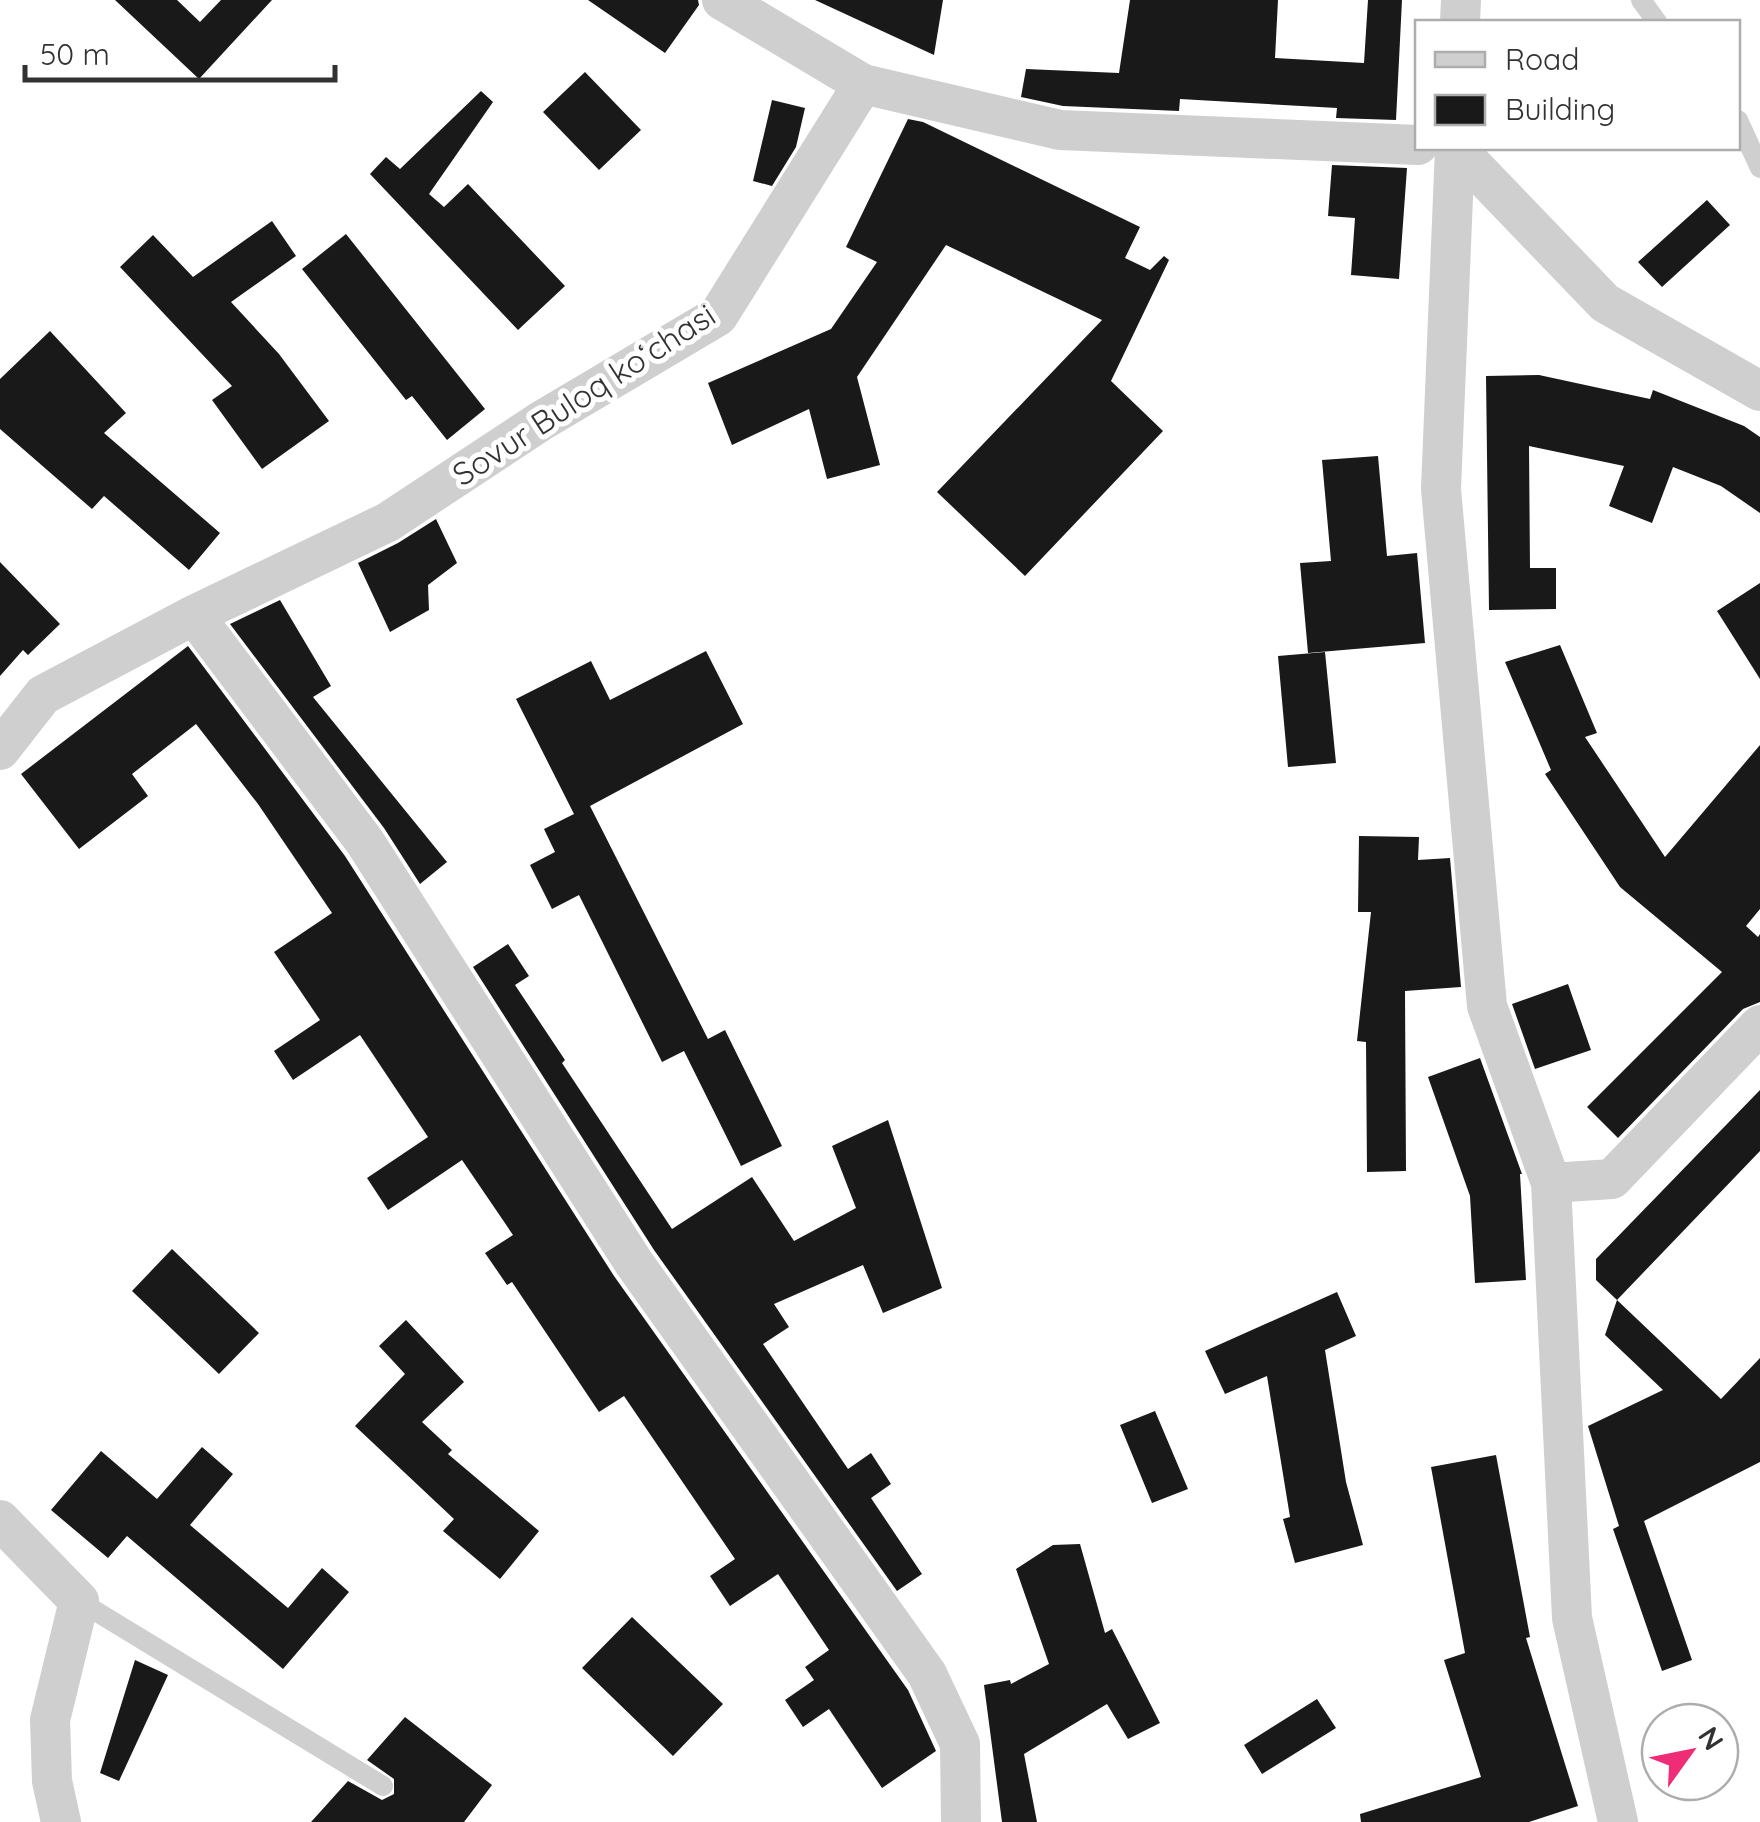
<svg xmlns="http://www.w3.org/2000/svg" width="1760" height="1822" viewBox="0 0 1760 1822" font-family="Quicksand,sans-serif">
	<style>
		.building { fill: #191919 }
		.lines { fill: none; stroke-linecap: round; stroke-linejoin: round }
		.lane { stroke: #cfcfcf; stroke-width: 20 }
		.street { stroke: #cfcfcf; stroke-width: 40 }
		.labels { text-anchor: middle; stroke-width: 10; stroke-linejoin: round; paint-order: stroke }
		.street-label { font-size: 32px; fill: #323232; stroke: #fff }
	</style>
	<rect width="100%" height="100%" fill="#fff"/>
	<path class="building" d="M 115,0 L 177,0 L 200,22 L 221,0 L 272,0 L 199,79 Z
		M 588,0 L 698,0 L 699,5 L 665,53 Z
		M 815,0 L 943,0 L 934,55 Z
		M 1130,0 L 1278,0 L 1275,58 L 1364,63 L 1368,0 L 1402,0 L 1396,120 L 1336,118 L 1337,108 L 1180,99 L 1179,111 L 1063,106 L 1021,97 L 1026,69 L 1119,73 Z
		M 585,72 L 641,130 L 599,170 L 543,112 Z
		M 481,91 L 493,102 L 429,194 L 444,207 L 468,184 L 565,286 L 518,330 L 370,174 L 386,157 L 400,169 Z
		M 772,100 L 805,108 L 796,147 L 772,186 L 753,181 Z
		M 908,119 L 923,122 L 1140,227 L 1125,258 L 1150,270 L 1164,256 L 1169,260 L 1111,381 L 1163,431 L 1025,576 L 937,492 L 1102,320 L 946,245 L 857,377 L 880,465 L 827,479 L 809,409 L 732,445 L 708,383 L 831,329 L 877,262 L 846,247 Z
		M 1332,165 L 1407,168 L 1399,279 L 1351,275 L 1355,218 L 1328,216 Z
		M 1707,200 L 1730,225 L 1662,287 L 1638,262 Z
		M 272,221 L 296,256 L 231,302 L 279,354 L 329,421 L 262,469 L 212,400 L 232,386 L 120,267 L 153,235 L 193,277 Z
		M 346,234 L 485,409 L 447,440 L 412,396 L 406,400 L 302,269 Z
		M 50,331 L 126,413 L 104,433 L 220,533 L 189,570 L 104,496 L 92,509 L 0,429 L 0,379 Z
		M 1539,375 L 1650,399 L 1653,390 L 1744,426 L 1760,437 L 1760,513 L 1721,486 L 1673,467 L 1652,523 L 1609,506 L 1624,466 L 1529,446 L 1530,568 L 1556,568 L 1556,609 L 1489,610 L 1486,376 Z
		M 1378,456 L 1387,556 L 1417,553 L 1425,643 L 1308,653 L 1300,563 L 1331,561 L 1322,460 Z
		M 436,519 L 457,563 L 428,585 L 429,610 L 390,632 L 358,563 L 398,543 Z
		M 0,562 L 60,624 L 28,655 L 23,650 L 0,676 Z
		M 1760,583 L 1760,679 L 1717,611 Z
		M 280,600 L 331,686 L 313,697 L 447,862 L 420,884 L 384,828 L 230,624 Z
		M 1560,645 L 1597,733 L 1585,737 L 1665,857 L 1760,745 L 1760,909 L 1746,926 L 1758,937 L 1760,934 L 1760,1002 L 1743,1009 L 1618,1138 L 1587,1107 L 1722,972 L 1620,887 L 1545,774 L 1551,770 L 1505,662 Z
		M 188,646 L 345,856 L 614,1276 L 908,1690 L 936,1751 L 882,1788 L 829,1709 L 803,1727 L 785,1700 L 814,1680 L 805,1667 L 829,1650 L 778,1574 L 730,1606 L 710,1576 L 735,1559 L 624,1396 L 599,1412 L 512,1282 L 507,1285 L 485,1253 L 513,1235 L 462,1160 L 388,1210 L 367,1178 L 428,1137 L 360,1035 L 293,1080 L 274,1051 L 320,1020 L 274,952 L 332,913 L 258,804 L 196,724 L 132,774 L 148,796 L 79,849 L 21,774 Z
		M 706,651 L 743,724 L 590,806 L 708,1039 L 725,1030 L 782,1146 L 741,1166 L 684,1051 L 662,1062 L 579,895 L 552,909 L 530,865 L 555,852 L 544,829 L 574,814 L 516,699 L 591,661 L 610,700 Z
		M 1325,652 L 1336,763 L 1288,767 L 1278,656 Z
		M 1359,836 L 1419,837 L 1418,860 L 1450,858 L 1461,987 L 1405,991 L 1406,1171 L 1367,1172 L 1366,1042 L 1357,1041 L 1371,912 L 1358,912 Z
		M 508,944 L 529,976 L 515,985 L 565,1060 L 562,1063 L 672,1229 L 752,1177 L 794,1241 L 856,1208 L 832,1146 L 888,1120 L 942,1288 L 883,1313 L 863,1265 L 774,1304 L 789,1327 L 763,1344 L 848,1469 L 871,1453 L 891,1484 L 871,1498 L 922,1574 L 897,1591 L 654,1250 L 473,967 Z
		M 1568,984 L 1591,1050 L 1535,1069 L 1512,1004 Z
		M 1480,1058 L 1522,1174 L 1520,1174 L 1526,1280 L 1475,1283 L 1470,1196 L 1428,1077 Z
		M 1760,1090 L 1760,1151 L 1617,1300 L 1596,1280 L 1596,1259 Z
		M 172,1249 L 259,1333 L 219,1374 L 132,1291 Z
		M 1337,1292 L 1356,1336 L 1325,1350 L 1346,1482 L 1363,1545 L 1295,1563 L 1283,1519 L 1290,1517 L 1267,1376 L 1225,1394 L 1205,1351 Z
		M 1617,1300 L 1721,1399 L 1760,1358 L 1760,1462 L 1644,1521 L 1692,1660 L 1662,1671 L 1613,1529 L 1619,1526 L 1588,1426 L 1663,1390 L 1605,1335 Z
		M 406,1320 L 464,1382 L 422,1422 L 452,1450 L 448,1454 L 539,1531 L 500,1579 L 443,1531 L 454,1519 L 355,1426 L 405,1374 L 379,1346 Z
		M 1155,1411 L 1188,1489 L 1152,1503 L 1120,1425 Z
		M 202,1447 L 233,1474 L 190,1525 L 288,1608 L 322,1568 L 349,1592 L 283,1669 L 127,1536 L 108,1558 L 51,1510 L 101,1451 L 157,1499 Z
		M 1496,1455 L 1530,1637 L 1526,1638 L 1578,1806 L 1529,1822 L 1361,1822 L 1360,1814 L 1481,1777 L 1444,1660 L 1465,1653 L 1431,1467 Z
		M 1080,1544 L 1105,1633 L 1112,1629 L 1160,1723 L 1128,1739 L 1107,1704 L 1024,1754 L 1037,1822 L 1002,1822 L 984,1685 L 1010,1680 L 1011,1684 L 1049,1664 L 1016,1569 L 1053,1545 Z
		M 632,1617 L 723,1704 L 673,1756 L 582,1668 Z
		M 135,1660 L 168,1675 L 119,1781 L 100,1773 Z
		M 1317,1699 L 1336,1728 L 1262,1774 L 1244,1745 Z
		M 405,1717 L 492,1785 L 464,1822 L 311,1822 L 348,1781 L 382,1800 L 394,1794 L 394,1779 L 367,1760 Z"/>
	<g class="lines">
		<path class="lane" d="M 1641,0 L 1657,22
			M 1738,120 L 1760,168
			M 79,1601 L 383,1786"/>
		<path class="street" d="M 722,0 L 863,84 L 1060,130 L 1418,145
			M 1460,22 L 1461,0
			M 1455,148 L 1441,489 L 1487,1006 L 1551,1183 L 1572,1618 L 1618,1822
			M 1456,148 L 1605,303 L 1760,391
			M 194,615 L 365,842 L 634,1263 L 927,1674 L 960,1744 L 961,1822
			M 0,750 L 43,695 L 194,615 L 388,522 L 541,421 L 718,316 L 863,84
			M 1551,1183 L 1612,1179 L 1760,1025
			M 0,1520 L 79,1601 L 50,1720 L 52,1781 L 61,1822"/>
	</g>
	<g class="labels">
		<g class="street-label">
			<text transform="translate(584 395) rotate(-33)" y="11">Sovur Buloq koʻchasi</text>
		</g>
	</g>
	<rect x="1415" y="20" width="325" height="130" fill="#ffffff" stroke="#adadad" stroke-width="2.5"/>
	<rect x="1435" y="52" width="50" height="15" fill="#cfcfcf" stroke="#adadad" stroke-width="2.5"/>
	<text x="1505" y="70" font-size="30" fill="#323232">Road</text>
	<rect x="1435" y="95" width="50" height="30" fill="#191919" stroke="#adadad" stroke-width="2.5"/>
	<text x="1505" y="120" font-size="30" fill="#323232">Building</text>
	<g transform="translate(1690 1752) rotate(57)"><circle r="48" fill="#ffffff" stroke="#adadad" stroke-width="2.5"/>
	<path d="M0-8L18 38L0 25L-18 38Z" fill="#ef2d77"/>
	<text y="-15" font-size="28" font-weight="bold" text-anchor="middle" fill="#323232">N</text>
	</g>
	<path d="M25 65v15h310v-15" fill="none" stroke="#323232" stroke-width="5"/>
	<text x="40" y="65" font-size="30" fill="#323232" stroke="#ffffff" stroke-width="8" paint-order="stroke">50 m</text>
</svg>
